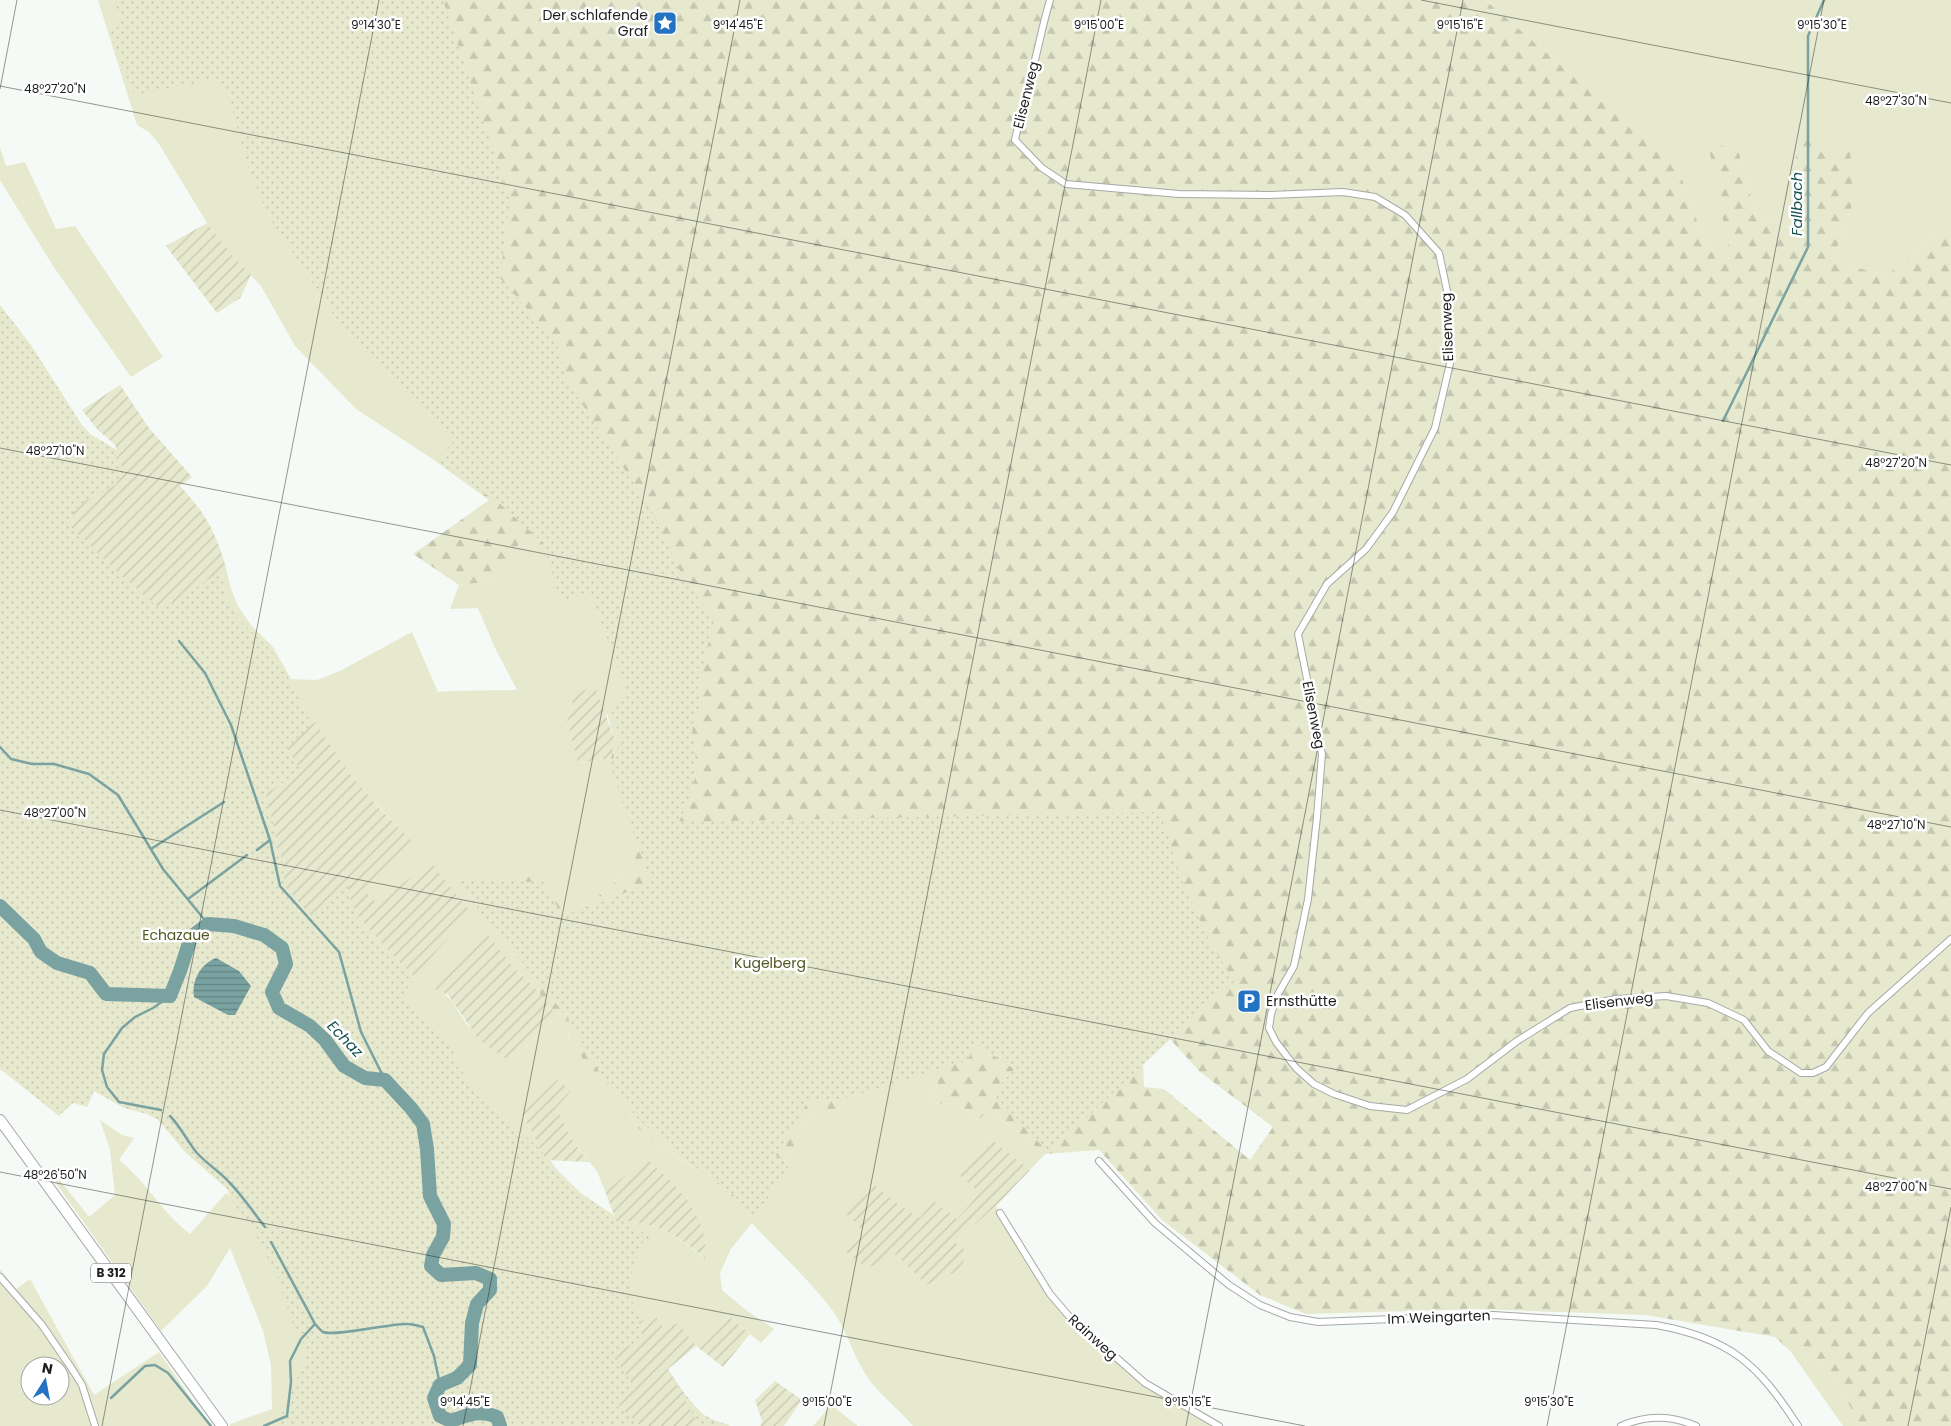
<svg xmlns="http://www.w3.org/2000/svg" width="1951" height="1426" viewBox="0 0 1951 1426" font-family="Poppins,sans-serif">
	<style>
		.grass { fill: #e6e9ce; fill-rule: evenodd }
		.forest { fill: url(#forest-firs); fill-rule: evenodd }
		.park { fill: url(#park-dots) }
		.garden { fill: url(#garden-furrows) }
		.water { fill: url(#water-rules) }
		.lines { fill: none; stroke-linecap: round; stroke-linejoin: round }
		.stream { stroke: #79a2a1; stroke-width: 2.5 }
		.river { stroke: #79a2a1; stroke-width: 14 }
		.street-casing { stroke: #a5a9a6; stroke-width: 8 }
		.primary-casing { stroke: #a5a9a6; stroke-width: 12 }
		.street { stroke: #fff; stroke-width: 6 }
		.primary { stroke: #fff; stroke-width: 10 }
		.ticks { fill: none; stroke: #1d1e1d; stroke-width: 1; stroke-opacity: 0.45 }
		.labels { text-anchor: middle; stroke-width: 5; stroke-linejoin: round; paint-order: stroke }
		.shield { fill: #fff; stroke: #616261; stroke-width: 1 }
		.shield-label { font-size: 12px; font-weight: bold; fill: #1d1e1d }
		.poi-label { font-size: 14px; fill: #1d1e1d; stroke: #fff; text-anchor: end }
		.street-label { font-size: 14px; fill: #1d1e1d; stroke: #fff }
		.park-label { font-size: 14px; fill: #515620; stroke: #fff }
		.water-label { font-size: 15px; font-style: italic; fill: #145150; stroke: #fff }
		.ticks-label { font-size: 12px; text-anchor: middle; fill: #1d1e1d; stroke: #fff; stroke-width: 5; stroke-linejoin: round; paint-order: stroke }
	</style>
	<defs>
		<pattern id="forest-firs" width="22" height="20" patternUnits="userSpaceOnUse" patternTransform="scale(1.25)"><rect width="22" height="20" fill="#e6e9ce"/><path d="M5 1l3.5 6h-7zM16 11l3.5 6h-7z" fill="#c5c7b0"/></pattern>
		<pattern id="park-dots" width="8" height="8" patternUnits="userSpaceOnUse" patternTransform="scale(1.25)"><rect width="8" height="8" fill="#e6e9ce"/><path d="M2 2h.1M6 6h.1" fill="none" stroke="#c5c7b0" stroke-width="1.8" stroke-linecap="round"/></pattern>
		<pattern id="garden-furrows" width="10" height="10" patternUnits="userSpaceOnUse" patternTransform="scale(1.25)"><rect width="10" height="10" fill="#e6e9ce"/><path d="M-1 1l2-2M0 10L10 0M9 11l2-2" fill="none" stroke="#c5c7b0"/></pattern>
		<pattern id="water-rules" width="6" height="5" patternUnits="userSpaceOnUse" patternTransform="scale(1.25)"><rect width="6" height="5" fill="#79a2a1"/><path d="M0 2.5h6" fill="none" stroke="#638383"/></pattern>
	</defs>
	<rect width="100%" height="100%" fill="#f5faf6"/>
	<path class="grass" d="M 98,0 L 363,0 L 453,436 L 431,458 L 356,409 L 295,346 L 261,286 L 232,255 L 207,223 L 159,144 L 149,132 L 137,125 Z
		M 1485,0 L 1951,0 L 1951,223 L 1885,276 L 1833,260 L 1853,203 L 1825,152 L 1798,137 L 1789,227 L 1756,216 L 1739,153 L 1708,140 L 1731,256 L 1707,249 L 1679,170 L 1596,95 Z
		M 0,147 L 6,166 L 25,162 L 56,229 L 75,226 L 163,357 L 131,377 L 53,266 L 0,180 Z
		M 641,509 L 625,737 L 615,740 L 607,714 L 578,763 L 611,758 L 624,799 L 652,823 L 638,850 L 631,869 L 572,918 L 543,933 L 547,982 L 537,990 L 512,966 L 436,989 C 454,998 455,1008 466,1023 C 475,1035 499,1052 511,1062 L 557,1016 L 570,1040 L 654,1141 L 694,1168 L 754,1170 L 786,1166 L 806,1115 L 842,1108 L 849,1078 L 896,1067 L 938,1082 L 929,1104 L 957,1103 L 978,1120 L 990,1110 L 1045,1154 L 1030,1170 L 991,1139 L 958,1174 L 981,1193 L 957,1219 L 920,1219 L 898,1204 L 864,1231 L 846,1252 L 889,1258 L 894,1252 L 928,1285 L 939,1281 L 955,1242 L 996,1206 L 1050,1294 L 1145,1383 L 1219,1426 L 913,1426 C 898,1408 879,1395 866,1375 C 853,1355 847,1331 833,1311 C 809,1279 778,1252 752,1223 L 731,1249 L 720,1273 L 722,1290 L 746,1310 L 774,1329 L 761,1343 L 728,1316 L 696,1346 L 664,1330 L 613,1356 L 616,1221 C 651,1220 679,1235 704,1259 L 647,1159 L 605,1191 L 597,1171 L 574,1143 L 556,1108 L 558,1079 L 522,1113 L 546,1160 L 413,1426 L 230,1426 L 230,1424 L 272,1409 L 271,1365 L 263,1331 L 230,1248 L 207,1286 L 161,1331 L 55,1182 L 59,1179 L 89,1217 L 115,1195 L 110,1150 L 100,1120 L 122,1135 L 134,1138 L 119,1160 C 146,1181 163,1214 190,1234 L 226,1193 L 235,1199 L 0,573 L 161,610 L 226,568 L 231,589 L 238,606 L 251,625 L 273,647 L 291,679 L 317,680 L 340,671 L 412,632 L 438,692 L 452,691 L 517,690 L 494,646 L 478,608 L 450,609 L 459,585 L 495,581 L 518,544 L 552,544 ZM 315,722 C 326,739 336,757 349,773 C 368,798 391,818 411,841 L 365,892 L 376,904 L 371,930 L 358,916 L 347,882 Z
		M 0,1269 L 16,1289 L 30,1279 L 94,1395 L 159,1352 L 210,1426 L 0,1426 ZM 30,1366 L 60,1366 L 60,1396 L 30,1396 Z
		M 1791,1352 L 1813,1355 L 1841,1387 L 1859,1426 L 1843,1426 Z
		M 831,1405 L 858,1426 L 813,1426 Z"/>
	<path class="forest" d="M 363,0 L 1485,0 L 1645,137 L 1679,170 L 1707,249 L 1730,255 L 1707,139 L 1739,153 L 1756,216 L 1789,227 L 1798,137 L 1816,134 L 1825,152 L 1850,146 L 1853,203 L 1833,260 L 1885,276 L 1951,223 L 1951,1426 L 1859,1426 L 1841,1387 L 1813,1355 L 1791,1352 L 1775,1337 L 1645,1315 L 1478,1309 L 1306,1314 L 1260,1295 L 1162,1220 L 1099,1150 L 1045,1154 L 990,1110 L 978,1120 L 957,1103 L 929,1104 L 938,1082 L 896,1067 L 849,1078 L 842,1108 L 806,1115 L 786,1166 L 754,1170 L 731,1199 C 718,1189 706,1176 693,1167 C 672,1152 649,1140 631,1121 C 593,1082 569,1033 537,990 L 546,982 L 543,933 L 516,878 L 529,871 L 572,918 L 631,869 L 638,850 L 652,823 L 624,799 L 611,758 L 615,740 L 625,737 L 684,668 L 552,544 L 518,545 L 495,581 L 459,585 L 413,554 L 489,500 L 431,458 L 452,436 L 335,321 L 381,280 ZM 1130,995 L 1200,1072 L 1273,1127 L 1250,1160 L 1164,1089 L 1144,1087 L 1143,1065 L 1079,1027 Z"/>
	<path class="park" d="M 114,0 L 443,0 L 510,200 L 500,278 L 556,342 L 568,382 L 651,510 L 683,577 L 714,620 L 697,691 L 703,706 L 692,725 L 697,769 L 690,798 L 679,822 L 1160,812 L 1182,881 L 1208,938 L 1234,982 L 1209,1003 L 1049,1153 L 993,1094 L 1014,1069 L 976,1044 L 967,1061 L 835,1101 L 809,1100 L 776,1155 L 789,1166 L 755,1217 L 727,1189 L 690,1163 L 639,1120 L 600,1073 L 567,1017 L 455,881 L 543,882 L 563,916 L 651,883 L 610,766 L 618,747 L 622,746 L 610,706 L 627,691 L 590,593 L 561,602 L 543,543 L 499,503 L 436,461 L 455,440 L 341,326 L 267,214 L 247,164 L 230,101 L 218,79 L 134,95 L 108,30 L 122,26 Z
		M 0,305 L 31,345 L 82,425 L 90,434 L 159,475 L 210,534 L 228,601 L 236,617 L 268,647 L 281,663 L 318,736 L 351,877 C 350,883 348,891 349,897 C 353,925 395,960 414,980 L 401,996 L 454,1052 L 450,1057 L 489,1105 L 543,1151 L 558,1171 L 582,1194 L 636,1230 L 650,1235 L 651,1239 L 643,1242 C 637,1258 628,1276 630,1293 C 633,1316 686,1404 706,1416 C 713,1420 723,1423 731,1426 L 279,1426 L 277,1424 L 309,1352 L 295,1331 L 277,1275 L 249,1223 L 236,1208 L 226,1188 L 186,1153 L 158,1120 L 147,1114 L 124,1108 L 94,1091 L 87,1107 L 73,1103 L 59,1116 L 0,1069 Z"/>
	<path class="garden" d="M 207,223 L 232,255 L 251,275 L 240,298 L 217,313 L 166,246 Z
		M 120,385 L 149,428 L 192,477 L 180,486 C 206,514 216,532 226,568 L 161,610 L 112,567 L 69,525 L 75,510 L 84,502 L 115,485 L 123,473 L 120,459 L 115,445 L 97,429 L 82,410 Z
		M 595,686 L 615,740 L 611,758 L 578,763 L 567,721 L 575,694 Z
		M 315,722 L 349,773 L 379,808 L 412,841 L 366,892 L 376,903 L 431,863 L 471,913 L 414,976 L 396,959 L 358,916 L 351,901 L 347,883 L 313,918 L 285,886 L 283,865 L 266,794 L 301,770 L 287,748 Z
		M 487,933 L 512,966 L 537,990 L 557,1016 L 511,1062 L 480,1041 L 448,995 L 435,989 Z
		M 558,1079 L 571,1091 L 556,1108 L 574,1143 L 589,1162 L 546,1160 L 522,1113 Z
		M 991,1139 L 1030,1170 L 996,1206 L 955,1242 L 967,1252 L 961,1268 L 939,1281 L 927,1285 L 894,1253 C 875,1272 865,1269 846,1252 L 864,1231 L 846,1214 L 871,1182 L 898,1204 L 920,1218 L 933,1201 L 957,1219 L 980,1193 L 958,1174 Z
		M 647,1159 C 670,1180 694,1201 703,1232 C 706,1240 705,1251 705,1259 C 679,1235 652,1220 616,1221 L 605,1191 Z
		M 655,1314 L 664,1330 L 678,1323 L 696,1346 L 728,1316 L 750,1334 L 723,1367 L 696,1346 L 668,1369 L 698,1423 L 693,1426 L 641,1426 L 625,1412 L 617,1402 L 636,1389 L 613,1356 L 644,1337 L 639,1322 Z
		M 775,1381 L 802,1400 L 784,1426 L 760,1426 L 762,1421 L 755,1400 Z"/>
	<path class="water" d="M 216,958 L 239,971 L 251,986 L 235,1015 L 228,1015 L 194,997 C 191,980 201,964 216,958 Z"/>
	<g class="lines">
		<path class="stream" d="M 1723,421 L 1808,247 L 1808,36 L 1824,0
			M 179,641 L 205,673 L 231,725 L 270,840 L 280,886 L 339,952 L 361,1032 L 385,1080
			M 0,747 L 11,759 L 32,764 L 54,764 L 89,774 L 118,795 L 163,869 L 208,924
			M 151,849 L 224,802
			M 257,850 L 270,840
			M 188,899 L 247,855
			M 161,1110 L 119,1102 L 107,1087 L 102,1070 L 104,1054 L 122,1028 L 135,1017 L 153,1008 L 170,996
			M 170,1116 C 181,1127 187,1141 197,1153 C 207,1164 219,1171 229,1182 C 242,1195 253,1212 265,1227
			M 271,1242 L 315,1324 C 317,1326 320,1330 323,1332 C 334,1337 391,1323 408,1324 C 413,1324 418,1326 423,1327 L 434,1356 L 440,1385
			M 111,1398 L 145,1366 L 155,1365 L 168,1373 L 211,1426
			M 264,1426 L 287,1416 L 291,1382 L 290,1361 L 301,1339 L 315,1324"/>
		<path class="river" d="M 0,906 L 34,939 L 41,952 L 57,963 L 90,973 L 106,994 L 170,996 L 180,971 L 191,937 L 208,924 L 234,926 L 264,935 L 282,948 L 286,964 L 272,992 L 279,1008 L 310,1026 L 325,1040 L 344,1066 L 365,1078 L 385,1080 L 411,1108 L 423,1124 L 427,1149 L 430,1196 L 444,1224 L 443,1237 L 433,1255 L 431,1266 L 441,1275 L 476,1273 L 490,1279 L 490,1290 L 477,1304 L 472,1323 L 470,1365 L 457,1378 L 440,1385 L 434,1398 L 440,1416 L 451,1421 C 469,1415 478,1409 497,1417 L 500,1426"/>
		<g class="street-casing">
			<path id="street" d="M 1050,0 C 1043,23 1039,45 1033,68 C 1027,92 1020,115 1015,140 L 1042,168 L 1066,184 L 1179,194 L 1270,195 L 1343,192 L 1375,197 L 1405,215 L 1439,253 L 1449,300 L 1451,359 L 1435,428 L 1393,512 L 1366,549 L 1327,584 L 1298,634 L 1322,754 L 1317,817 L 1308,899 L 1294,966 L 1278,994 L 1271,1014 L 1269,1028 L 1276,1042 L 1296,1068 L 1314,1084 L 1334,1094 L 1370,1106 L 1407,1110 L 1467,1079 L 1517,1041 L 1570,1008 L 1616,999 L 1666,996 L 1708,1003 L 1744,1020 L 1768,1051 L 1801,1073 L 1813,1073 L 1826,1067 L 1868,1013 L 1951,939
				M 1099,1161 L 1155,1223 L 1229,1285 L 1260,1305 L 1290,1317 L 1318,1322 L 1493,1315 L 1656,1325 C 1730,1338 1758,1364 1798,1426
				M 1000,1213 L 1050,1294 L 1068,1315 L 1145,1383 L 1219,1426
				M 0,1277 L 42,1325 L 72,1369 L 82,1385 L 95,1426
				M 1621,1426 C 1646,1415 1671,1415 1696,1426"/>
		</g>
		<g class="primary-casing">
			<path id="primary" d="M 0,1120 L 222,1426"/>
		</g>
		<use href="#street" class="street"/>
		<use href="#primary" class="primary"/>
	</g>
	<path class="ticks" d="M 1421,0 L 1951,103M 0,86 L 1951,465M 0,89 L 17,0M 0,448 L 1951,827M 0,810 L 1951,1189M 0,1172 L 1305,1426M 102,1426 L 379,0M 463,1426 L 740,0M 824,1426 L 1101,0M 1186,1426 L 1463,0M 1547,1426 L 1824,0M 1908,1426 L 1951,1207"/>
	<defs>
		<g id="sight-square" transform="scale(1.25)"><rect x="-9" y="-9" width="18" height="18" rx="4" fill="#2473c2" stroke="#fff"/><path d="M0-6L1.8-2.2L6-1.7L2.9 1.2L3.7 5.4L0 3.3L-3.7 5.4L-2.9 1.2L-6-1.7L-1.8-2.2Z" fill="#fff"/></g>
		<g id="parking-square" transform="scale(1.25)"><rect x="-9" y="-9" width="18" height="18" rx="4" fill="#2473c2" stroke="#fff"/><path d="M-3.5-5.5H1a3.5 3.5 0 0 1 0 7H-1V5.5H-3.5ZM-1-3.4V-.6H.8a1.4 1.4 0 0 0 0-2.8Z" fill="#fff"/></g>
	</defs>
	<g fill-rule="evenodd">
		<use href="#sight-square" x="665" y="23"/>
		<use href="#parking-square" x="1249" y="1001"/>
	</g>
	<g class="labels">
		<rect class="shield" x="91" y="1263.5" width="40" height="19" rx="4"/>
		<g class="shield-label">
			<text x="111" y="1277">B 312</text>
		</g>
		<g class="poi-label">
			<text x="648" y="20">Der schlafende<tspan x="648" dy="16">Graf</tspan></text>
			<text x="1266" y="1006" text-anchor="start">Ernsthütte</text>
		</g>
		<g class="street-label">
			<text transform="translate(1026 95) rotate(-76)" y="5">Elisenweg</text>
			<text transform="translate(1447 327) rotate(-92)" y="5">Elisenweg</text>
			<text transform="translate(1314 715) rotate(79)" y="5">Elisenweg</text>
			<text transform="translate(1619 1001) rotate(-7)" y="5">Elisenweg</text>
			<text transform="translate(1439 1317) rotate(-2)" y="5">Im Weingarten</text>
			<text transform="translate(1093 1337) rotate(42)" y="5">Rainweg</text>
		</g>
		<g class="park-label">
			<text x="176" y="940">Echazaue</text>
			<text x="770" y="968">Kugelberg</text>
		</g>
		<g class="water-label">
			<text transform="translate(1797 204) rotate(-90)" y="5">Fallbach</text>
			<text transform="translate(345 1039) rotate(46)" y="5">Echaz</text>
		</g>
	</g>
	<g class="ticks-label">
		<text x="376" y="29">9°14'30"E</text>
		<text x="738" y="29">9°14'45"E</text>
		<text x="1099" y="29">9°15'00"E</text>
		<text x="1460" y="29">9°15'15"E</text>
		<text x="1822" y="29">9°15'30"E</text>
		<text x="55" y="93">48°27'20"N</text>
		<text x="1896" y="105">48°27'30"N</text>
		<text x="55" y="455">48°27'10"N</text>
		<text x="1896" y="467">48°27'20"N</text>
		<text x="55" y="817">48°27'00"N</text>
		<text x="1896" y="829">48°27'10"N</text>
		<text x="55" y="1179">48°26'50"N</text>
		<text x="1896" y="1191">48°27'00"N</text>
		<text x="465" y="1406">9°14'45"E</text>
		<text x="827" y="1406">9°15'00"E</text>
		<text x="1188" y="1406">9°15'15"E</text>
		<text x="1549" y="1406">9°15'30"E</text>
	</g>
	<g transform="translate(45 1381) rotate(11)"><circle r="24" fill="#ffffff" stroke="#a5a5a5"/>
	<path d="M0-4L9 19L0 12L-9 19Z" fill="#2473c2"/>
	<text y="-8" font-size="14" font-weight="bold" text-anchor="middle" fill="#1d1e1d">N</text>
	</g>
</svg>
